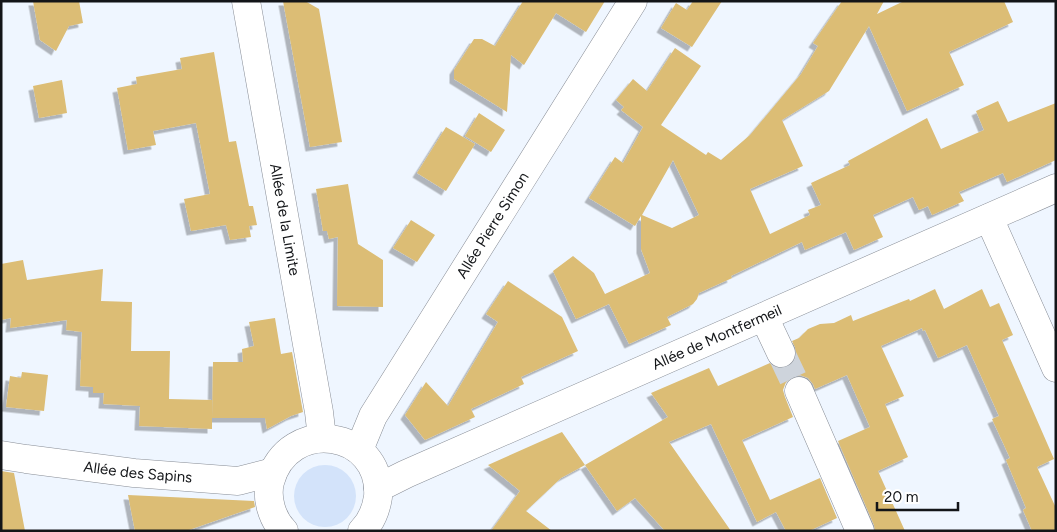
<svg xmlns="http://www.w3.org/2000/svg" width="1057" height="532" viewBox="0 0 1057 532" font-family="Figtree,sans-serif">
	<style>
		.green { fill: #d3e3fa }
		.building { fill: #dcbd75; fill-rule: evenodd; filter: url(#shadow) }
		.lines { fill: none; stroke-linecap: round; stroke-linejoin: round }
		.minor-tunnel { stroke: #ced4dc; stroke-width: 28; stroke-dasharray: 28 14; stroke-linecap: butt }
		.minor-casing { stroke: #888d96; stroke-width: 29 }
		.major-casing { stroke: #888d96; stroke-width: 29 }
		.minor { stroke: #fff; stroke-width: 28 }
		.major { stroke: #fff; stroke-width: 28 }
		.labels { text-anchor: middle; stroke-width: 4.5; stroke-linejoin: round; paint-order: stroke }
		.street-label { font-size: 15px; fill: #131518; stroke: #fff }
	</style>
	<defs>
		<filter id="shadow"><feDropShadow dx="-4.5" dy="4.5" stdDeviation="0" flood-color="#0004"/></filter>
	</defs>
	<rect width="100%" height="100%" fill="#eff6ff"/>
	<path class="green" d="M294 496a31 31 0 1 1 62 0a31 31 0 1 1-62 0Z"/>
	<path class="building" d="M 33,1 L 79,1 L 83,23 L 69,26 L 56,51 L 40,40 Z
		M 283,1 L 305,1 L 319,9 L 342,142 L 310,147 Z
		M 523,1 L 605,1 L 586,32 L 556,13 L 524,65 L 511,55 L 507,112 L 454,79 L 454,70 L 474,39 L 482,39 L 495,46 Z
		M 693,1 L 722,1 L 692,47 L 661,28 L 676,3 L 687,10 Z
		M 842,1 L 884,1 L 877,14 L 904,1 L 1004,1 L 1013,22 L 949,52 L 964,85 L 907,111 L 869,26 L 829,91 L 782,120 L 803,166 L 750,189 L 770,234 L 810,215 L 808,210 L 821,205 L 811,183 L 850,165 L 848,161 L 927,118 L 941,149 L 984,130 L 976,111 L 998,101 L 1008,122 L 1056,103 L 1056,160 L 1007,182 L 1003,173 L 959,192 L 964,201 L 932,215 L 928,206 L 919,210 L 913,197 L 873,215 L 883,237 L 854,250 L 846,232 L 805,250 L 802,242 L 731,276 L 732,278 L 699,293 L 697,299 L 693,304 L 667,317 L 671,325 L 629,344 L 609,304 L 576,319 L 553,271 L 573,256 L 594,273 L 605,294 L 650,273 L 641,249 L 641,216 L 635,226 L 589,198 L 615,157 L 623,163 L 643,127 L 621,110 L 624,107 L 616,100 L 633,79 L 647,91 L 675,48 L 701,66 L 661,125 L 706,155 L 708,152 L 721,160 L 750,135 L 801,74 L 818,46 L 813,43 ZM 673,160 L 699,215 L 672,228 L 642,215 Z
		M 214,52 L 229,142 L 236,141 L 249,206 L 253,206 L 257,225 L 249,226 L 251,237 L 230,240 L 226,225 L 191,231 L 184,199 L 210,194 L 196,123 L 153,131 L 156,145 L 128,150 L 117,88 L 137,84 L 136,77 L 182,69 L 180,58 Z
		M 62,80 L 67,113 L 39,118 L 33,86 Z
		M 479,113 L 505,130 L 491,152 L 465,136 Z
		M 446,127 L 475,144 L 446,191 L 417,173 Z
		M 348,184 L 358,244 L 383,260 L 383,307 L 337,306 L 338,237 L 329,239 L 327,231 L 323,231 L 316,189 Z
		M 411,220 L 435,235 L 417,262 L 393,248 Z
		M 23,260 L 27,280 L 103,269 L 101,301 L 132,302 L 131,351 L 170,351 L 169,399 L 212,400 L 212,429 L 139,426 L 140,406 L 103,404 L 104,393 L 93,393 L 93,387 L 80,386 L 82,332 L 66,330 L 67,320 L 10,328 L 11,318 L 1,320 L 1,264 Z
		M 508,281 L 562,317 L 578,351 L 521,377 L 524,384 L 471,409 L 475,417 L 425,440 L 405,415 L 426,382 L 448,406 L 498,322 L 486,314 Z
		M 935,289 L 944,309 L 982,289 L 990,307 L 999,303 L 1013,335 L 1002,340 L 1054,459 L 1037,467 L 1056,508 L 1056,531 L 1032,531 L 1023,510 L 1026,508 L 1006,460 L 1010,458 L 992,419 L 999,416 L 967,345 L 938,358 L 925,330 L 923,331 L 922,328 L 881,346 L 904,396 L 885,404 L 908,457 L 878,471 L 905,531 L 875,531 L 874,525 L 838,441 L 870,427 L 847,375 L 815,389 L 813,384 L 808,378 L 800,375 L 792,377 L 786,382 L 783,390 L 785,397 L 793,417 L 742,440 L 770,500 L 820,478 L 837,518 L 809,531 L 786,531 L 776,512 L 757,522 L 711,424 L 669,442 L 731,531 L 665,531 L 635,498 L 617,511 L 585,465 L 668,417 L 651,393 L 709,368 L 718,386 L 770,363 L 773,366 L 779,368 L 787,367 L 794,362 L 796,355 L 795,347 L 792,341 L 799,338 L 808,329 L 820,324 L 834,323 L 851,315 L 853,321 L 909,299 L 910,301 Z
		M 275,318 L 281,354 L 292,352 L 303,412 L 291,416 L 267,429 L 265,418 L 212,418 L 213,362 L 243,362 L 242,349 L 254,346 L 249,322 Z
		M 22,372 L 48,375 L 44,411 L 6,407 L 10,376 L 21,378 Z
		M 562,432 L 585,465 L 561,478 L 526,511 L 552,531 L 491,531 L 520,491 L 488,465 Z
		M 1,471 L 14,473 L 25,531 L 1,531 Z
		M 128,495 L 254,501 L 255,507 L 186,531 L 135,531 Z"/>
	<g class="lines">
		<path class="minor-tunnel" d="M 781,353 L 799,391"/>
		<g class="minor-casing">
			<g id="minor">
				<path id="s1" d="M 246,1 L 319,412 L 322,438"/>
				<path d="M 989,218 L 1056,368"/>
				<path d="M 764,317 L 781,353"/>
				<path d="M 799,391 L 860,531"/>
				<path id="s2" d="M 359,450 L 373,416 L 633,1"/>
			</g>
		</g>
		<g class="major-casing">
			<g id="major">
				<path id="s3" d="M 1,455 L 26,459 L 134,473 L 238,481 L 273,472"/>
				<path id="s4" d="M 378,488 L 406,474 L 1056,188"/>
				<path d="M 284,531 C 272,519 266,498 270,482 C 288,415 383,430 378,497 C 376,510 372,521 362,531"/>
			</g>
		</g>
		<use href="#minor" class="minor"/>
		<use href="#major" class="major"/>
	</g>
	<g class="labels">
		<g class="street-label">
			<text dy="5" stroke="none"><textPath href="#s1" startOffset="222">Allée de la Limite</textPath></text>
			<text dy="5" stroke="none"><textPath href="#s2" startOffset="262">Allée Pierre Simon</textPath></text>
			<text dy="5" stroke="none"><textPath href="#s4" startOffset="371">Allée de Montfermeil</textPath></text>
			<text dy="5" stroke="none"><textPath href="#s3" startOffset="138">Allée des Sapins</textPath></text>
		</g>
	</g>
	<rect width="1057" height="532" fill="none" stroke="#131518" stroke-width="5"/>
	<path d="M877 502v8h81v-8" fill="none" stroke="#131518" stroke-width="2.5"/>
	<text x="884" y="502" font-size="15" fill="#131518" stroke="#ffffff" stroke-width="4" paint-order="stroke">20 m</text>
</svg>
